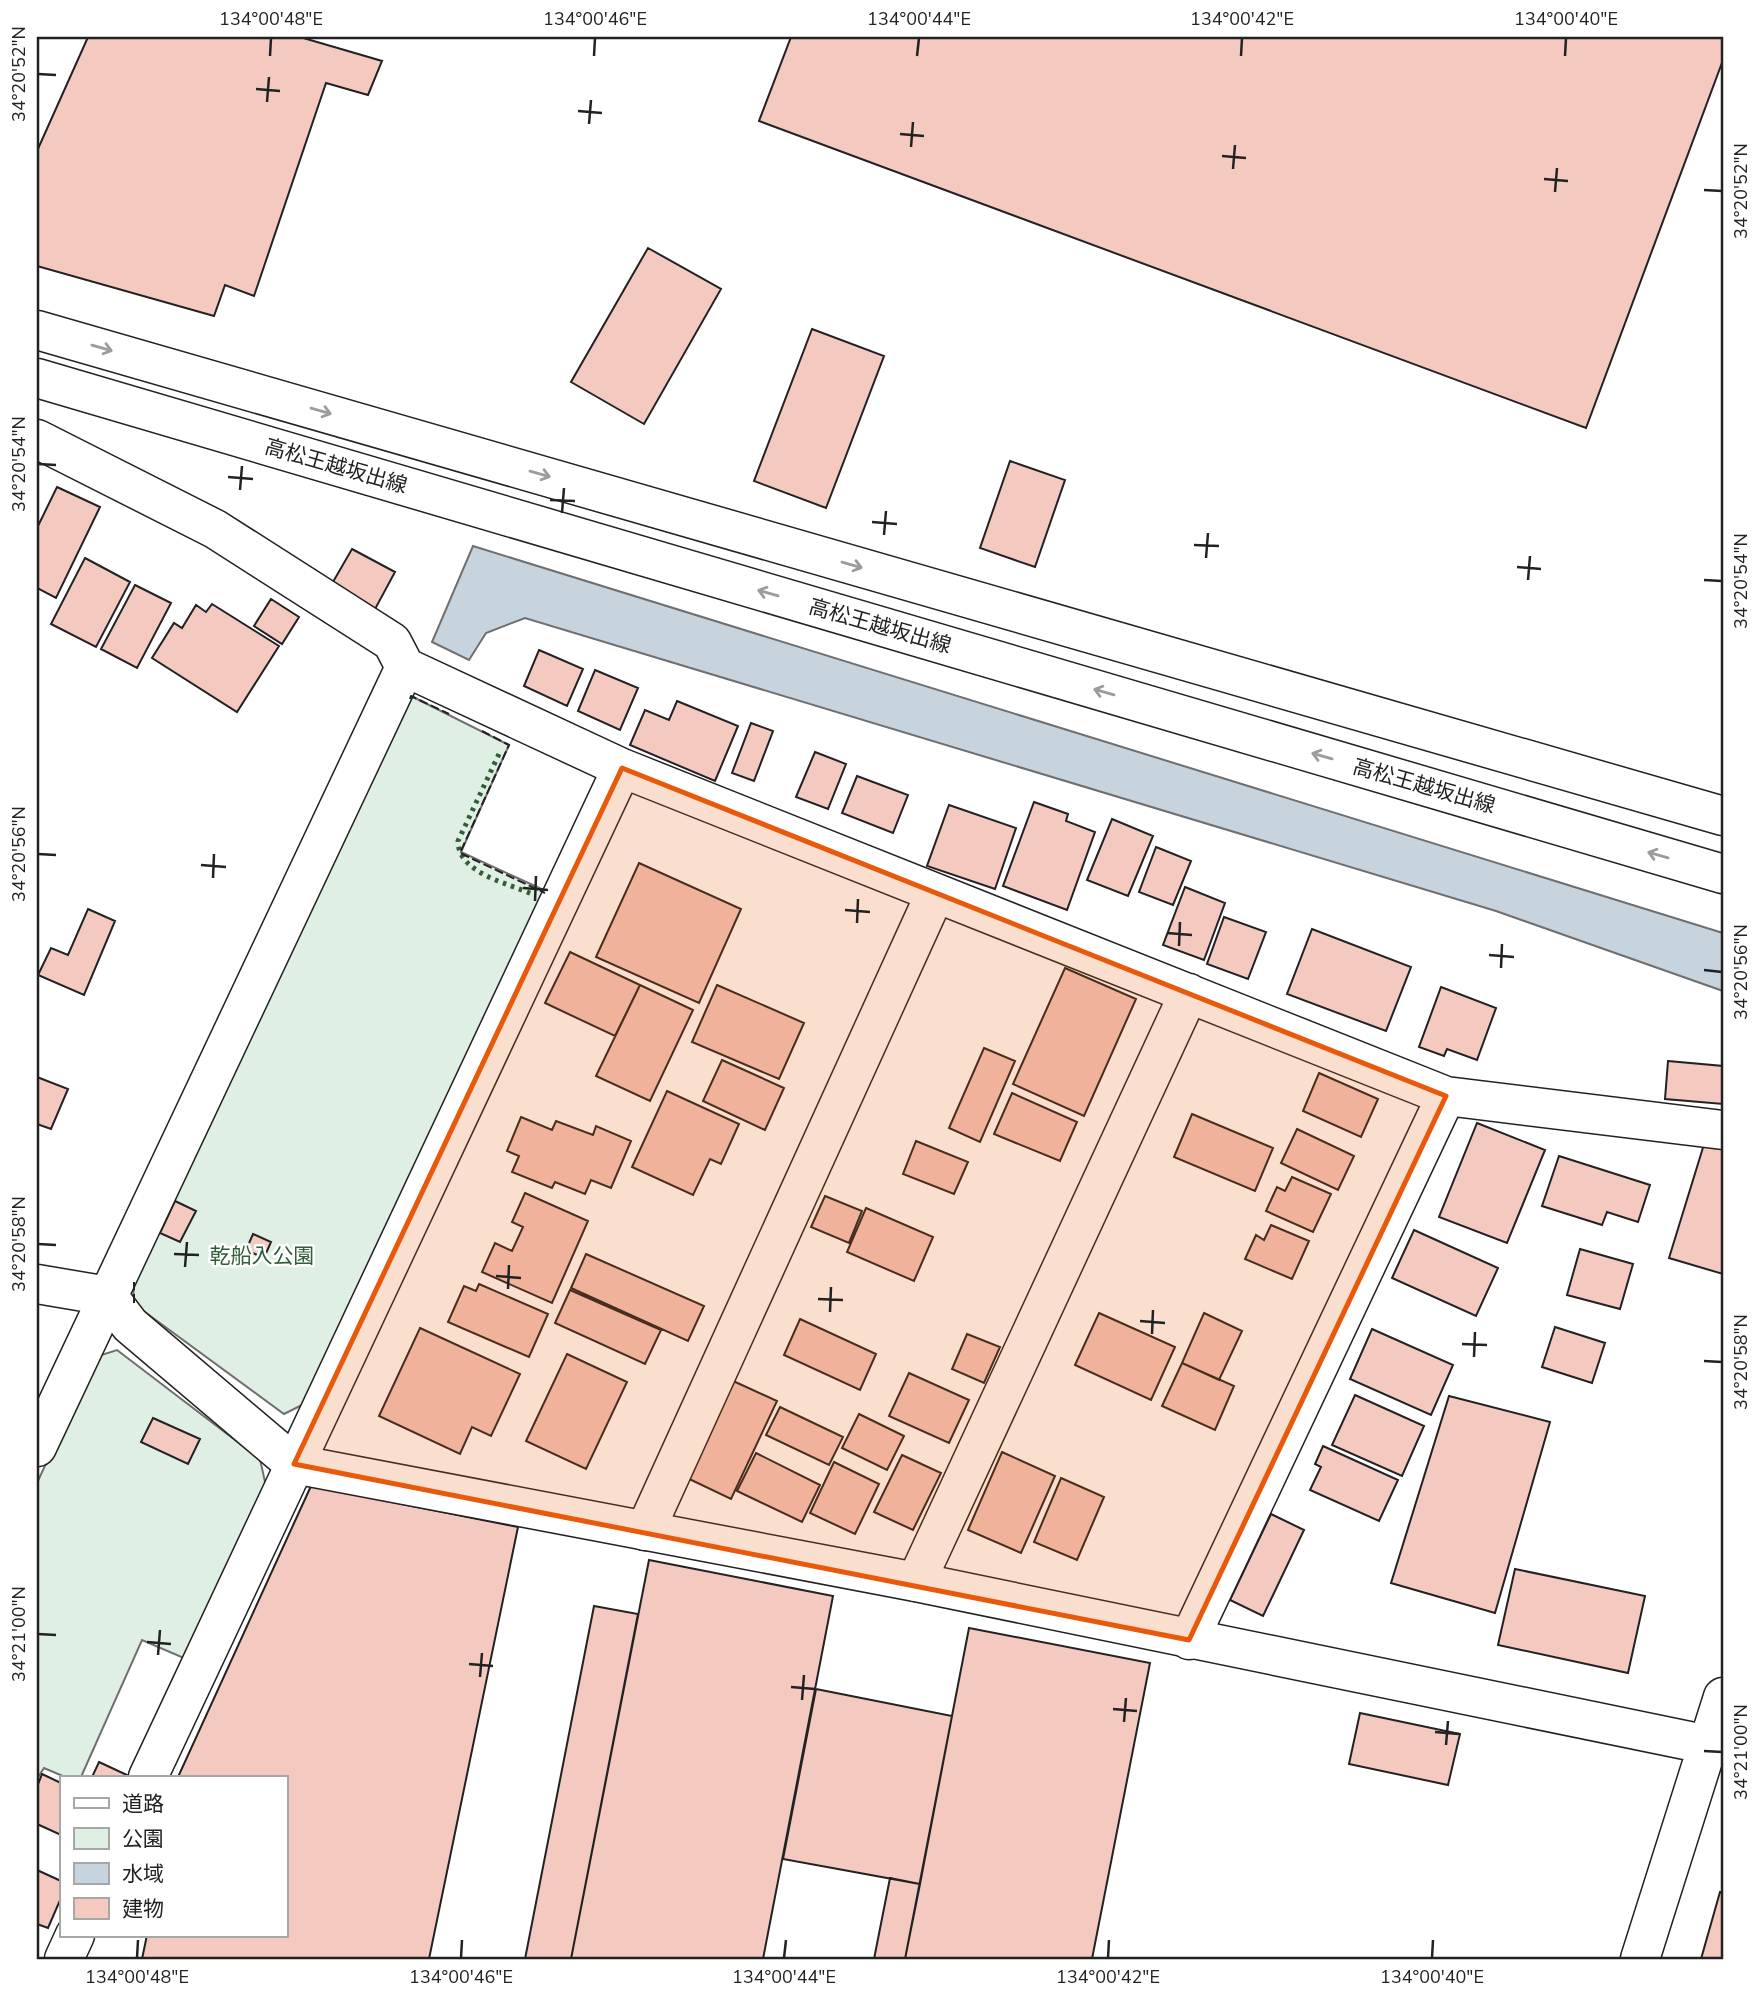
<svg xmlns="http://www.w3.org/2000/svg" width="1760" height="1996" viewBox="0 0 1760 1996" font-family="'Nunito Sans','Noto Sans JP',sans-serif">
	<style>
		.green { fill: #e0efe3; stroke: #6f6f6f; stroke-width: 2 }
		.water { fill: #c7d3dd; stroke: #6f6f6f; stroke-width: 2 }
		.building { fill: #f3c9c0; stroke: #222; stroke-width: 2 }
		.lines { fill: none; stroke-linecap: round; stroke-linejoin: round }
		.minor-casing { stroke: #222; stroke-width: 41 }
		.tertiary-casing { stroke: #222; stroke-width: 41 }
		.primary-casing { stroke: #222; stroke-width: 41 }
		.minor { stroke: #fff; stroke-width: 38 }
		.tertiary { stroke: #fff; stroke-width: 38 }
		.primary { stroke: #fff; stroke-width: 38 }
		.hedge { stroke: #2f5e38; stroke-width: 5; stroke-dasharray: 3.5 5; stroke-linecap: butt }
		.fence { stroke: #222; stroke-width: 2; stroke-dasharray: 9 3.5; stroke-linecap: butt }
		.oneway { stroke: #9c9c9c }
		.marked { fill: #e8590c; fill-opacity: 0.2; stroke: #e8590c; stroke-width: 5; stroke-linejoin: round }
		.ticks { fill: none; stroke: #222; stroke-width: 2.5 }
		.labels { text-anchor: middle; stroke-width: 5; stroke-linejoin: round; paint-order: stroke }
		.street-label { font-size: 21px; fill: #222; stroke: #fff }
		.park-label { font-size: 21px; fill: #2f5e38; stroke: #fff }
		.neatline { fill: none; stroke: #222; stroke-width: 2.5 }
		.ticks-label { font-size: 18px; text-anchor: middle; fill: #222 }
	</style>
	<rect width="100%" height="100%" fill="#fff"/>
	<path class="green" d="M 411,696 L 509,745 L 461,852 L 546,891 L 310,1401 L 284,1414 L 134,1304 L 133,1285 Z
		M 117,1350 L 260,1459 L 267,1491 L 186,1659 L 142,1640 L 81,1777 L 65,1777 L 44,1768 L 37,1779 L 37,1483 L 95,1357 Z"/>
	<path class="water" d="M 473,546 L 1723,933 L 1723,991 L 1496,911 L 525,618 L 486,633 L 469,660 L 432,642 Z"/>
	<path class="building" d="M 88,37 L 300,37 L 382,61 L 368,95 L 326,83 L 254,296 L 225,285 L 214,316 L 37,266 L 37,151 Z
		M 791,37 L 1723,37 L 1723,60 L 1586,428 L 759,121 Z
		M 648,248 L 721,289 L 644,424 L 571,382 Z
		M 812,329 L 884,356 L 826,508 L 754,481 Z
		M 1010,461 L 1065,480 L 1035,567 L 980,548 Z
		M 57,487 L 100,507 L 56,598 L 37,588 L 37,528 Z
		M 352,549 L 395,572 L 374,611 L 330,587 Z
		M 85,558 L 130,582 L 96,647 L 51,624 Z
		M 135,585 L 171,603 L 137,668 L 101,649 Z
		M 271,599 L 299,617 L 282,644 L 254,626 Z
		M 212,604 L 279,646 L 237,712 L 152,658 L 174,623 L 182,628 L 196,605 L 206,612 Z
		M 539,650 L 583,669 L 567,706 L 524,686 Z
		M 595,670 L 638,688 L 620,730 L 578,711 Z
		M 677,701 L 738,726 L 715,781 L 630,745 L 645,710 L 669,720 Z
		M 751,723 L 773,731 L 754,781 L 732,773 Z
		M 815,752 L 846,764 L 828,809 L 796,797 Z
		M 857,776 L 908,795 L 893,833 L 842,813 Z
		M 1034,802 L 1068,814 L 1066,821 L 1095,832 L 1067,910 L 1003,886 Z
		M 949,805 L 1016,828 L 995,889 L 927,866 Z
		M 1112,819 L 1153,836 L 1128,896 L 1087,880 Z
		M 1156,847 L 1191,861 L 1173,905 L 1139,892 Z
		M 639,863 L 741,909 L 699,1003 L 596,957 Z
		M 1185,887 L 1225,903 L 1204,960 L 1163,945 Z
		M 88,909 L 115,921 L 84,995 L 38,975 L 51,948 L 68,955 Z
		M 1224,917 L 1266,932 L 1248,979 L 1207,964 Z
		M 1312,929 L 1411,967 L 1386,1031 L 1287,994 Z
		M 570,952 L 640,985 L 615,1036 L 545,1003 Z
		M 1065,968 L 1136,999 L 1084,1116 L 1013,1084 Z
		M 640,985 L 693,1010 L 650,1101 L 596,1076 Z
		M 717,985 L 804,1023 L 779,1079 L 692,1042 Z
		M 1441,987 L 1496,1008 L 1477,1060 L 1447,1049 L 1444,1056 L 1419,1047 Z
		M 984,1048 L 1015,1061 L 980,1142 L 949,1128 Z
		M 722,1060 L 784,1088 L 765,1130 L 703,1101 Z
		M 1668,1061 L 1723,1066 L 1723,1104 L 1665,1099 Z
		M 1319,1073 L 1378,1099 L 1361,1137 L 1303,1111 Z
		M 37,1077 L 68,1089 L 51,1129 L 37,1124 Z
		M 667,1091 L 739,1124 L 721,1164 L 710,1159 L 693,1195 L 632,1167 Z
		M 1012,1093 L 1077,1122 L 1060,1161 L 994,1134 Z
		M 1192,1114 L 1273,1148 L 1255,1191 L 1174,1157 Z
		M 521,1117 L 552,1130 L 556,1121 L 593,1135 L 596,1126 L 631,1141 L 611,1188 L 591,1180 L 585,1194 L 555,1182 L 552,1188 L 512,1172 L 519,1156 L 507,1151 Z
		M 1477,1123 L 1545,1150 L 1507,1243 L 1439,1217 Z
		M 1297,1129 L 1354,1156 L 1338,1190 L 1281,1163 Z
		M 916,1141 L 968,1162 L 954,1194 L 903,1174 Z
		M 1705,1141 L 1723,1147 L 1723,1274 L 1669,1258 Z
		M 1559,1156 L 1650,1185 L 1638,1222 L 1607,1212 L 1602,1225 L 1542,1206 Z
		M 1292,1177 L 1331,1194 L 1313,1232 L 1266,1211 L 1277,1187 L 1285,1191 Z
		M 525,1193 L 588,1221 L 552,1303 L 482,1272 L 495,1243 L 512,1251 L 523,1227 L 512,1222 Z
		M 825,1196 L 862,1211 L 849,1243 L 811,1227 Z
		M 175,1201 L 196,1211 L 180,1242 L 160,1233 Z
		M 866,1208 L 933,1237 L 914,1281 L 847,1252 Z
		M 1271,1225 L 1309,1241 L 1292,1279 L 1245,1259 L 1256,1235 L 1264,1240 Z
		M 1414,1230 L 1498,1268 L 1476,1316 L 1392,1278 Z
		M 253,1234 L 271,1242 L 264,1258 L 246,1250 Z
		M 1580,1249 L 1633,1264 L 1620,1309 L 1567,1295 Z
		M 586,1254 L 704,1306 L 688,1341 L 571,1288 Z
		M 479,1284 L 548,1314 L 529,1357 L 448,1322 L 464,1286 L 476,1291 Z
		M 570,1290 L 661,1330 L 645,1364 L 555,1323 Z
		M 1099,1313 L 1175,1347 L 1151,1400 L 1075,1365 Z
		M 1204,1313 L 1242,1331 L 1219,1380 L 1182,1363 Z
		M 800,1319 L 876,1354 L 860,1390 L 784,1355 Z
		M 1555,1327 L 1605,1343 L 1592,1383 L 1542,1367 Z
		M 420,1328 L 520,1374 L 491,1436 L 472,1427 L 460,1454 L 379,1416 Z
		M 1372,1329 L 1453,1365 L 1431,1415 L 1350,1379 Z
		M 967,1334 L 1000,1347 L 984,1383 L 952,1369 Z
		M 567,1354 L 627,1382 L 586,1469 L 526,1441 Z
		M 1182,1363 L 1234,1386 L 1215,1430 L 1162,1406 Z
		M 909,1373 L 969,1400 L 949,1443 L 889,1416 Z
		M 731,1380 L 777,1401 L 731,1499 L 685,1477 Z
		M 1355,1395 L 1424,1426 L 1402,1476 L 1332,1445 Z
		M 1449,1396 L 1550,1422 L 1495,1613 L 1391,1583 Z
		M 780,1407 L 843,1437 L 829,1465 L 766,1435 Z
		M 859,1414 L 904,1436 L 887,1470 L 842,1448 Z
		M 153,1418 L 200,1439 L 188,1464 L 141,1442 Z
		M 1323,1446 L 1398,1480 L 1379,1521 L 1310,1490 L 1321,1467 L 1315,1464 Z
		M 1002,1452 L 1055,1476 L 1021,1553 L 968,1530 Z
		M 756,1453 L 820,1485 L 802,1522 L 737,1491 Z
		M 902,1455 L 941,1473 L 913,1530 L 874,1512 Z
		M 834,1462 L 879,1484 L 855,1534 L 810,1513 Z
		M 1061,1478 L 1104,1497 L 1077,1560 L 1034,1542 Z
		M 311,1486 L 518,1527 L 429,1959 L 142,1959 L 147,1935 L 285,1935 L 285,1777 L 178,1777 Z
		M 1271,1514 L 1304,1530 L 1263,1616 L 1230,1600 Z
		M 649,1560 L 833,1596 L 763,1959 L 571,1959 Z
		M 1515,1569 L 1645,1596 L 1628,1673 L 1498,1645 Z
		M 594,1606 L 638,1614 L 571,1959 L 525,1959 Z
		M 969,1628 L 1150,1663 L 1092,1959 L 905,1959 Z
		M 816,1689 L 952,1716 L 920,1884 L 783,1859 Z
		M 1360,1713 L 1460,1734 L 1448,1785 L 1349,1764 Z
		M 99,1762 L 127,1775 L 126,1777 L 92,1777 Z
		M 42,1774 L 61,1783 L 61,1835 L 37,1824 L 37,1787 Z
		M 37,1870 L 61,1881 L 61,1898 L 48,1928 L 37,1924 Z
		M 890,1878 L 920,1884 L 905,1959 L 874,1959 Z
		M 1720,1892 L 1723,1893 L 1723,1959 L 1701,1959 Z"/>
	<g class="lines">
		<g class="minor-casing">
			<path id="minor" d="M 37,439 L 215,529 L 392,642 L 405,667 L 622,768 L 1446,1096 L 1723,1130
				M 37,1284 L 108,1296 L 130,1325 L 294,1464
				M 37,1447 L 405,667
				M 645,1531 L 935,894
				M 916,1582 L 1189,993
				M 1189,1640 L 1446,1096
				M 148,1777 L 622,768
				M 64,1959 L 75,1935"/>
		</g>
		<g class="tertiary-casing">
			<path id="tertiary" d="M 294,1464 L 916,1582 L 1709,1745
				M 1640,1959 L 1723,1697"/>
		</g>
		<g class="primary-casing">
			<path id="primary" d="M 37,330 L 1723,816
				M 37,378 L 1723,874"/>
		</g>
		<use href="#minor" class="minor"/>
		<use href="#tertiary" class="tertiary"/>
		<use href="#primary" class="primary"/>
		<path class="hedge" d="M 499,754 L 458,841 C 458,873 507,883 532,894"/>
		<path class="fence" d="M 410,699 L 411,696 L 449,714
			M 482,731 L 509,745 L 460,853 L 545,893
			M 134,1303 L 134,1282"/>
	</g>
	<defs><path id="oneway-shaft" d="M-6 0H5M1.5-3L5.5 0L1.5 3" fill="none" stroke-width="1.6" stroke-linecap="round" stroke-linejoin="round" transform="scale(1.75)"/></defs>
	<g class="oneway">
		<use href="#oneway-shaft" transform="translate(102 348) rotate(16)"/>
		<use href="#oneway-shaft" transform="translate(321 411) rotate(16)"/>
		<use href="#oneway-shaft" transform="translate(540 474) rotate(16)"/>
		<use href="#oneway-shaft" transform="translate(852 565) rotate(16)"/>
		<use href="#oneway-shaft" transform="translate(768 593) rotate(-164)"/>
		<use href="#oneway-shaft" transform="translate(1104 692) rotate(-164)"/>
		<use href="#oneway-shaft" transform="translate(1322 756) rotate(-164)"/>
		<use href="#oneway-shaft" transform="translate(1658 855) rotate(-164)"/>
	</g>
	<path class="marked" d="M 622,768 L 1446,1096 L 1189,1640 L 294,1464 Z"/>
	<path class="ticks" d="M 270,56 L 271,38M 594,56 L 595,38M 917,56 L 919,38M 1241,56 L 1242,38M 1565,56 L 1566,38M 38,74 L 56,75M 256,89 L 280,91M 267,102 L 269,77M 578,111 L 602,113M 589,124 L 591,100M 900,134 L 924,136M 911,147 L 913,122M 1222,156 L 1246,158M 1233,169 L 1235,145M 1544,179 L 1568,181M 1704,190 L 1722,191M 1555,192 L 1557,168M 38,464 L 56,465M 228,477 L 253,479M 240,490 L 242,466M 550,500 L 575,501M 562,513 L 564,488M 872,522 L 897,524M 884,535 L 886,511M 1194,545 L 1219,546M 1206,558 L 1208,533M 1517,567 L 1541,569M 1528,580 L 1530,556M 1704,580 L 1722,581M 38,854 L 56,855M 201,865 L 226,867M 213,878 L 214,854M 523,888 L 548,890M 535,901 L 536,876M 845,910 L 870,912M 857,923 L 858,899M 1167,933 L 1192,935M 1179,946 L 1180,922M 1489,955 L 1514,957M 1501,968 L 1502,944M 1704,970 L 1722,972M 38,1244 L 56,1245M 174,1254 L 199,1255M 185,1267 L 187,1242M 496,1276 L 521,1278M 508,1289 L 509,1265M 818,1299 L 843,1300M 830,1312 L 831,1287M 1140,1321 L 1165,1323M 1152,1334 L 1153,1310M 1462,1344 L 1487,1345M 1474,1357 L 1475,1332M 1704,1361 L 1722,1362M 38,1634 L 56,1635M 147,1642 L 171,1644M 158,1655 L 160,1630M 469,1664 L 493,1666M 480,1677 L 482,1653M 791,1687 L 815,1689M 802,1700 L 804,1675M 1113,1709 L 1137,1711M 1124,1722 L 1126,1698M 1435,1732 L 1459,1734M 1446,1745 L 1448,1721M 1704,1751 L 1722,1752M 137,1958 L 138,1940M 461,1958 L 462,1940M 784,1958 L 786,1940M 1108,1958 L 1109,1940M 1432,1958 L 1433,1940"/>
	<g class="labels">
		<g class="street-label">
			<text transform="translate(336 466) rotate(16)" y="7">高松王越坂出線</text>
			<text transform="translate(880 626) rotate(16)" y="7">高松王越坂出線</text>
			<text transform="translate(1424 786) rotate(16)" y="7">高松王越坂出線</text>
		</g>
		<g class="park-label">
			<text x="262" y="1263">乾船入公園</text>
		</g>
	</g>
	<rect width="1760" height="1996" fill="none" stroke="#ffffff" stroke-width="77"/>
	<rect x="60" y="1776" width="228" height="161" fill="#ffffff" stroke="#a7a7a7" stroke-width="2"/>
	<rect x="74" y="1798" width="35" height="10" fill="#ffffff" stroke="#a7a7a7" stroke-width="2"/>
	<text x="122" y="1811" font-size="21" fill="#222222">道路</text>
	<rect x="74" y="1828" width="35" height="21" fill="#e0efe3" stroke="#a7a7a7" stroke-width="2"/>
	<text x="122" y="1846" font-size="21" fill="#222222">公園</text>
	<rect x="74" y="1863" width="35" height="21" fill="#c7d3dd" stroke="#a7a7a7" stroke-width="2"/>
	<text x="122" y="1881" font-size="21" fill="#222222">水域</text>
	<rect x="74" y="1898" width="35" height="21" fill="#f3c9c0" stroke="#a7a7a7" stroke-width="2"/>
	<text x="122" y="1916" font-size="21" fill="#222222">建物</text>
	<rect x="38" y="38" width="1684" height="1920" class="neatline"/>
	<g class="ticks-label">
		<text x="271" y="25">134°00'48"E</text>
		<text x="595" y="25">134°00'46"E</text>
		<text x="919" y="25">134°00'44"E</text>
		<text x="1242" y="25">134°00'42"E</text>
		<text x="1566" y="25">134°00'40"E</text>
		<text transform="translate(19 74) rotate(-90)" y="6">34°20'52"N</text>
		<text transform="translate(1741 191) rotate(-90)" y="6">34°20'52"N</text>
		<text transform="translate(19 464) rotate(-90)" y="6">34°20'54"N</text>
		<text transform="translate(1741 581) rotate(-90)" y="6">34°20'54"N</text>
		<text transform="translate(19 854) rotate(-90)" y="6">34°20'56"N</text>
		<text transform="translate(1741 972) rotate(-90)" y="6">34°20'56"N</text>
		<text transform="translate(19 1244) rotate(-90)" y="6">34°20'58"N</text>
		<text transform="translate(1741 1362) rotate(-90)" y="6">34°20'58"N</text>
		<text transform="translate(19 1634) rotate(-90)" y="6">34°21'00"N</text>
		<text transform="translate(1741 1752) rotate(-90)" y="6">34°21'00"N</text>
		<text x="137" y="1983">134°00'48"E</text>
		<text x="461" y="1983">134°00'46"E</text>
		<text x="784" y="1983">134°00'44"E</text>
		<text x="1108" y="1983">134°00'42"E</text>
		<text x="1432" y="1983">134°00'40"E</text>
	</g>
</svg>
